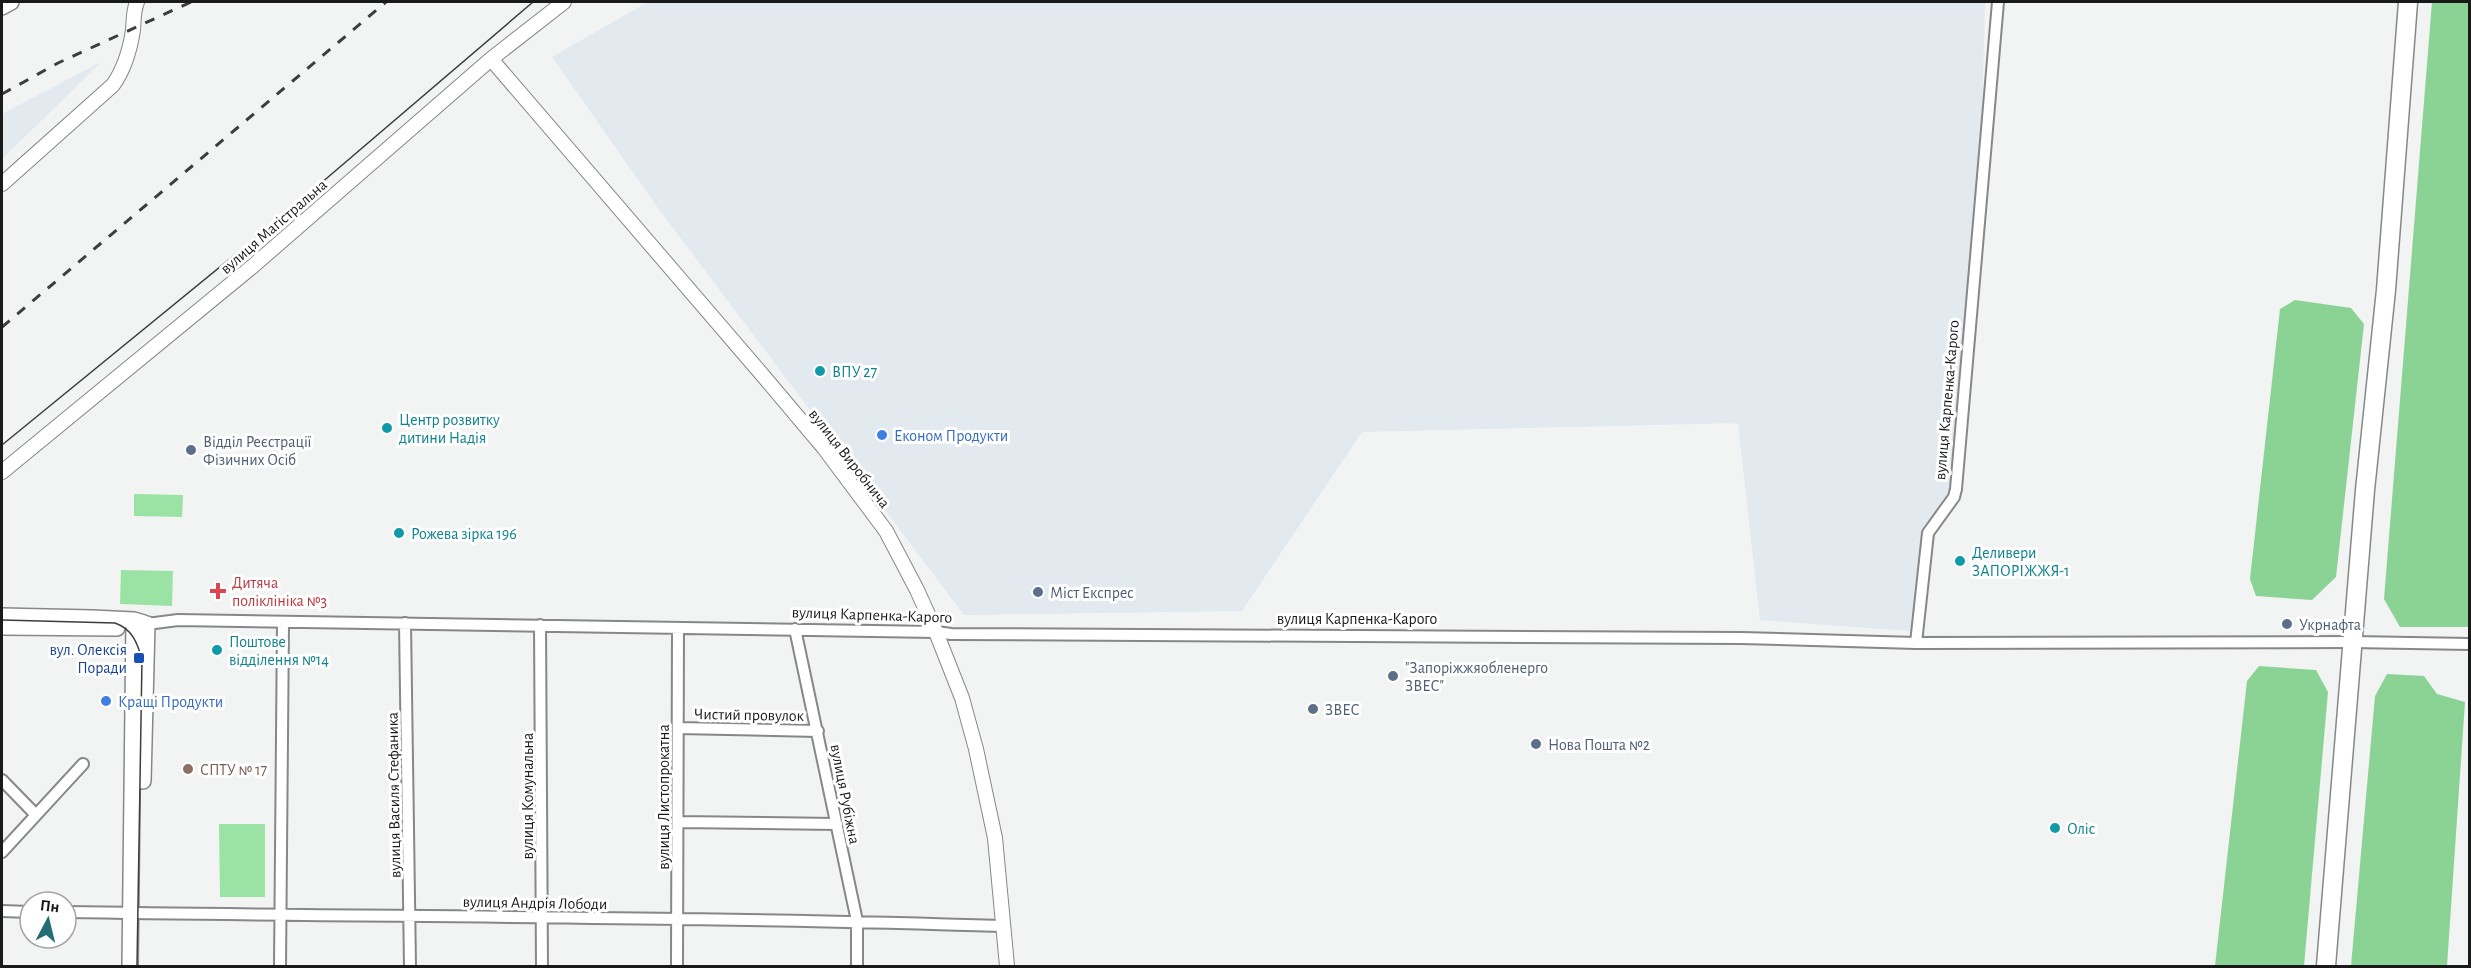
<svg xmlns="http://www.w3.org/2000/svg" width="2471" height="968" viewBox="0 0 2471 968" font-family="'Alegreya Sans',sans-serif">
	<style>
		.built { fill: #e2e9ef }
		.green { fill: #9ae3a4 }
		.forest { fill: #8ad395 }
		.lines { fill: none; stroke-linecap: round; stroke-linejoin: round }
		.minor-casing { stroke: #868788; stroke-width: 14 }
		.tertiary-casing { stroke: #868788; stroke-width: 16 }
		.secondary-casing { stroke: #868788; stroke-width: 18 }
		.trunk-casing { stroke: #868788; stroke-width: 21 }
		.minor { stroke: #fff; stroke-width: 10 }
		.tertiary { stroke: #fff; stroke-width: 14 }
		.secondary { stroke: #fff; stroke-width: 15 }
		.trunk { stroke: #fff; stroke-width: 18 }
		.tram { stroke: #3d3d3d; stroke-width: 1.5 }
		.rail { stroke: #3d3d3d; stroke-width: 3; stroke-dasharray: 10 10; stroke-linecap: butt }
		.culture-dot { fill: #0f9aa8; stroke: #fff; stroke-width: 2 }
		.shop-dot { fill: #3f7fe0; stroke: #fff; stroke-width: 2 }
		.service-dot { fill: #5c6f8a; stroke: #fff; stroke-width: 2 }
		.health-dot { fill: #e0444e; stroke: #fff; stroke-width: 2 }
		.transit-dot { fill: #1a4fb4; stroke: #fff; stroke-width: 2 }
		.education-dot { fill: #8d6e63; stroke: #fff; stroke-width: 2 }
		.labels { text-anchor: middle; stroke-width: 6; stroke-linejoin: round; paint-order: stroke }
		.street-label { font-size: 16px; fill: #1a1a1a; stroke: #fff }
		.culture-label { font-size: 16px; fill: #0d838f; stroke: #fff; text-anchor: start }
		.shop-label { font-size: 16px; fill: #366cbe; stroke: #fff; text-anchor: start }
		.service-label { font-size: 16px; fill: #4e5e75; stroke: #fff; text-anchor: start }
		.health-label { font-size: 16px; fill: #be3a42; stroke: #fff; text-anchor: start }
		.transit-label { font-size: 16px; fill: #164399; stroke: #fff; text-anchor: end }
		.education-label { font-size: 16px; fill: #785e54; stroke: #fff; text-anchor: start }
	</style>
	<rect width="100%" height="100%" fill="#f2f3f3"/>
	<path class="built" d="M 648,2 L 1985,2 L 1978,263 L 1959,479 L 1939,514 L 1926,587 L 1922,632 L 1760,620 L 1738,423 L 1362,432 L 1242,611 L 964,615 L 658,208 L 552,57 Z
		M 101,62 L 39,123 L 2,159 L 2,114 Z"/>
	<path class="green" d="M 134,494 L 183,495 L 182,517 L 134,516 Z
		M 121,570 L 173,571 L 172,606 L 120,604 Z
		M 219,824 L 265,824 L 265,897 L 220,897 Z"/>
	<path class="forest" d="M 2432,2 L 2469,2 L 2469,627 L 2400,627 L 2384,599 Z
		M 2295,300 L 2351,308 L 2364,324 L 2336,577 L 2312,600 L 2256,596 L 2250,579 L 2280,309 Z
		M 2259,666 L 2316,670 L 2328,692 L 2304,966 L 2215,966 L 2247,681 Z
		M 2387,674 L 2424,676 L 2437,694 L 2465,702 L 2447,966 L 2351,966 L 2375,696 Z"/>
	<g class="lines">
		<g class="minor-casing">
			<path id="minor" d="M 405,623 L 410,966
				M 147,624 L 178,620 L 936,632 L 951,634 L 1741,638 L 1916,643 L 1928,533 L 1954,497 L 1956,489 L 1998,2
				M 540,625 L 542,966
				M 795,629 L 857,921 L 857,966
				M 1916,643 L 2352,642 L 2470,644
				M 679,728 L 818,731
				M 2,780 L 36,815
				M 678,822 L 837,824
				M 2,852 L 83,764
				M 2,911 L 30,912
				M 66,912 C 378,917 691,916 1003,926
				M 280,966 L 283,622
				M 677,966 L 678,628"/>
		</g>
		<g class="tertiary-casing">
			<path id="tertiary" d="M 491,59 L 765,378 L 824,448 L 886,531 L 917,590 L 936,632 L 962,698 L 976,749 L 995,838 L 1007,966
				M 2,184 L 113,85 C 125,68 130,50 133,30 C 134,20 133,12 137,2
				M 2,472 L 253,266 L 491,59 L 564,2"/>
		</g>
		<g class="secondary-casing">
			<path id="secondary" d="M 2,7 L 11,2
				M 2,616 L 92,618 L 134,620 L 144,623
				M 2,627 L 117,628
				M 143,781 L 147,624
				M 130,966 L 134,620"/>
		</g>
		<g class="trunk-casing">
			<path id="trunk" d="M 2326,966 L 2365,490 L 2386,290 L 2408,2"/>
		</g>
		<use href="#minor" class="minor"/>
		<use href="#tertiary" class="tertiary"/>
		<use href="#secondary" class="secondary"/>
		<use href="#trunk" class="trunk"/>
		<path class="tram" d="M 2,445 L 286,213 L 533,2
			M 2,620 L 115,623 C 132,629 137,642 142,659 L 137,966"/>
		<path class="rail" d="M 2,94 L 58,63 L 191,2
			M 2,327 L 386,2"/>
	</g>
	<g class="culture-dot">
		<circle cx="820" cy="371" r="6"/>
		<circle cx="387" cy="428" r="6"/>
		<circle cx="399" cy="533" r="6"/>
		<circle cx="1960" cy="561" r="6"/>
		<circle cx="217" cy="650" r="6"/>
		<circle cx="2055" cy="828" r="6"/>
	</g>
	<g class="shop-dot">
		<circle cx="882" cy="435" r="6"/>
		<circle cx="106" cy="701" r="6"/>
	</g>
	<g class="service-dot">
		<circle cx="191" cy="450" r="6"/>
		<circle cx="1038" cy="592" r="6"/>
		<circle cx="2287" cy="624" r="6"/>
		<circle cx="1393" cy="676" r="6"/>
		<circle cx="1313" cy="709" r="6"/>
		<circle cx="1536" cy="744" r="6"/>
	</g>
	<path class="health-dot" d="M215 582h6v6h6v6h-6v6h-6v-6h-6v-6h6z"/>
	<rect class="transit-dot" x="133" y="652" width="12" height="12" rx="3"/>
	<circle class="education-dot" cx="188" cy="769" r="6"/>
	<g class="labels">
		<g class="street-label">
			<text transform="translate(273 226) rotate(-41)" y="6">вулиця Магістральна</text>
			<text transform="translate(1946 400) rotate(-85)" y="6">вулиця Карпенка-Карого</text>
			<text transform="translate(850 458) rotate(52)" y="6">вулиця Виробнича</text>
			<text transform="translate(872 614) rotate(2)" y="6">вулиця Карпенка-Карого</text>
			<text x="1357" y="624">вулиця Карпенка-Карого</text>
			<text transform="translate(749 714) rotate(1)" y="6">Чистий провулок</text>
			<text transform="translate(846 794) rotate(79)" y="6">вулиця Рубіжна</text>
			<text transform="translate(393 795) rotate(-91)" y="6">вулиця Василя Стефаника</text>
			<text transform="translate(527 796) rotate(-90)" y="6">вулиця Комунальна</text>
			<text transform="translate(663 797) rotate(-90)" y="6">вулиця Листопрокатна</text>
			<text transform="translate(535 902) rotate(1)" y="6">вулиця Андрія Лободи</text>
		</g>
		<g class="culture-label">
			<text x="832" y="377">ВПУ 27</text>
			<text x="399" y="425">Центр розвитку<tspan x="399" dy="18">дитини Надія</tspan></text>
			<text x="411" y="539">Рожева зірка 196</text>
			<text x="1972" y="558">Деливери<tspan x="1972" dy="18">ЗАПОРІЖЖЯ-1</tspan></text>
			<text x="229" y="647">Поштове<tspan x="229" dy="18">відділення №14</tspan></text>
			<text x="2067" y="834">Оліс</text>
		</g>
		<g class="shop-label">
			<text x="894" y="441">Економ Продукти</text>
			<text x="118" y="707">Кращі Продукти</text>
		</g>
		<g class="service-label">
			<text x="203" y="447">Відділ Реєстрації<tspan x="203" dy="18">Фізичних Осіб</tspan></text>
			<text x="1050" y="598">Мiст Експрес</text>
			<text x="2299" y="630">Укрнафта</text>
			<text x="1405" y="673">"Запоріжжяобленерго<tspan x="1405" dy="18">ЗВЕС"</tspan></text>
			<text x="1325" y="715">ЗВЕС</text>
			<text x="1548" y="750">Нова Пошта №2</text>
		</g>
		<g class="health-label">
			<text x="232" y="588">Дитяча<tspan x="232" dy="18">поліклініка №3</tspan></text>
		</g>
		<g class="transit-label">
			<text x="127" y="655">вул. Олексія<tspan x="127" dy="18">Поради</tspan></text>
		</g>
		<g class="education-label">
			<text x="200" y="775">СПТУ № 17</text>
		</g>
	</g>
	<rect width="2471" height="968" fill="none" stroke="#1a1a1a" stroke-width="6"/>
	<g transform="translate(48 920) rotate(7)"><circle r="28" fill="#ffffff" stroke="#a3a3a3" stroke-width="1.5"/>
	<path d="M0-4.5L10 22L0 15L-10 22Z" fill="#236e75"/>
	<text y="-9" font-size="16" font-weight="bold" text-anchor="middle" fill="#1a1a1a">Пн</text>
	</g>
</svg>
